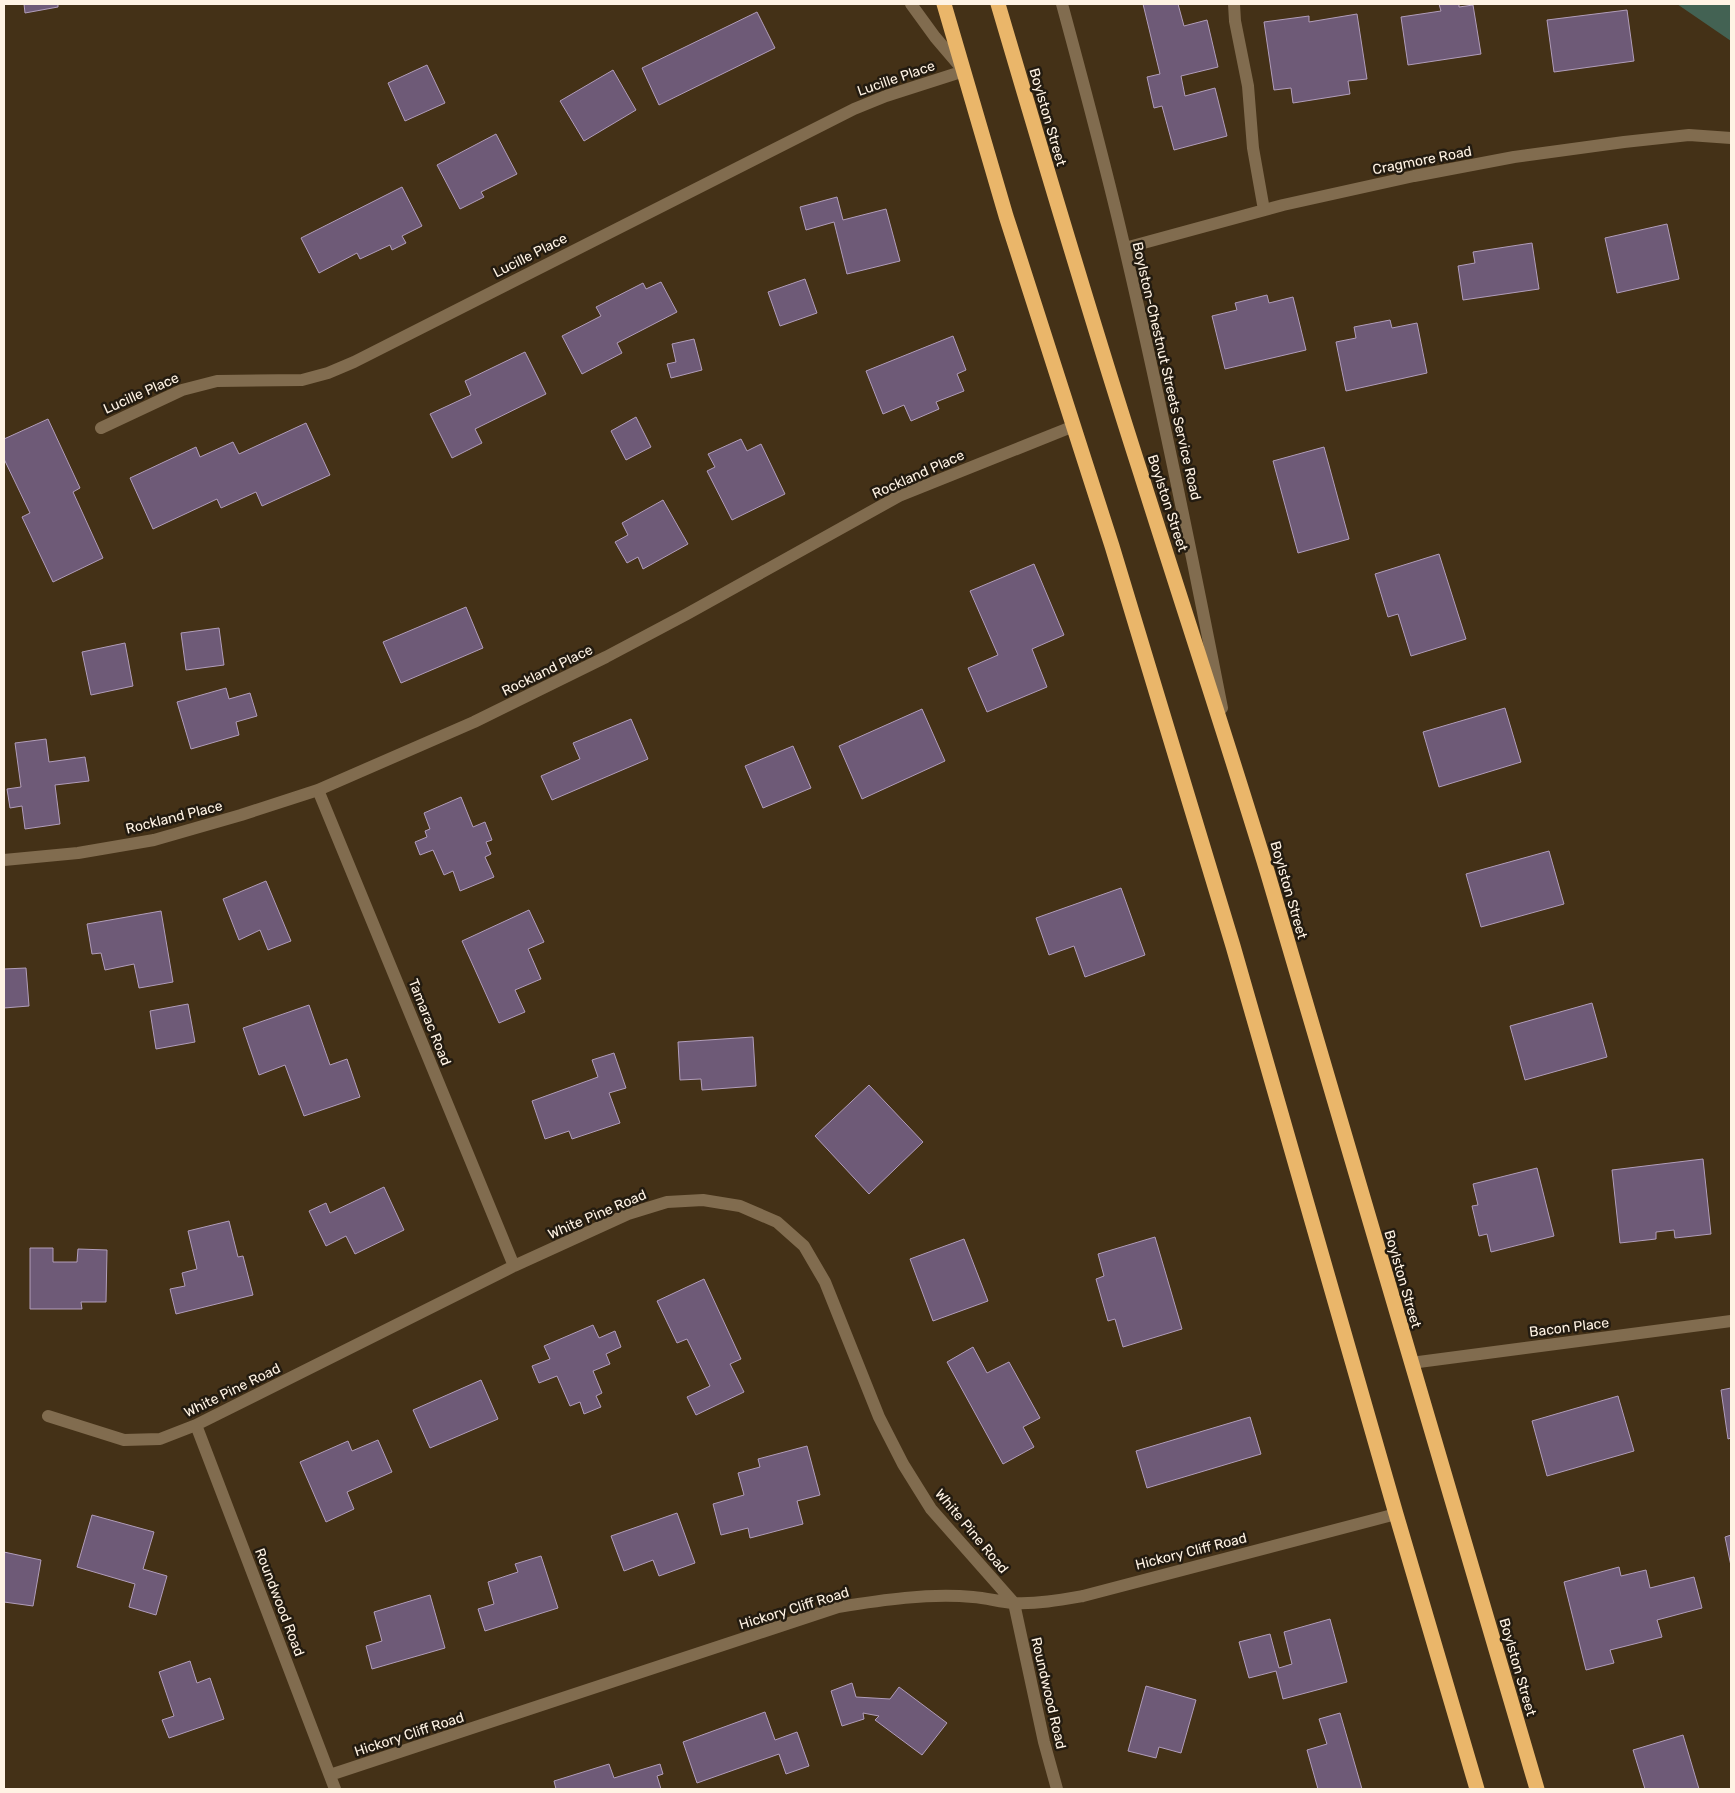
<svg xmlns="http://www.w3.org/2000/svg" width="1735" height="1793" viewBox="0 0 1735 1793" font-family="Rubik,sans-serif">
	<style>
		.green { fill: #436253 }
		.building { fill: #6e5a77; stroke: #b19dba }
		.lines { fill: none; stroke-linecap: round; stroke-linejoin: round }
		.minor { stroke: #816c4f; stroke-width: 12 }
		.highway { stroke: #eab66a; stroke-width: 15 }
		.labels { text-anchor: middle; stroke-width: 5; stroke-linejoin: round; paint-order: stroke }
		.street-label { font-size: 14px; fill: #fff3e4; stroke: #231b10 }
	</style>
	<rect width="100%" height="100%" fill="#443117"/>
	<path class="green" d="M 1677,4 L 1731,4 L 1731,41 Z"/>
	<path class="building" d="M 24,4 L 58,4 L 58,7 L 25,13 Z
		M 1143,4 L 1178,4 L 1184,26 L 1207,20 L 1218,67 L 1181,76 L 1185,96 L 1215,88 L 1227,136 L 1174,150 L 1162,106 L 1154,108 L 1147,77 L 1160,74 Z
		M 1439,4 L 1459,4 L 1459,7 L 1473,5 L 1481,54 L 1408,65 L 1401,17 L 1441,11 Z
		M 1627,10 L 1634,61 L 1554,72 L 1547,20 Z
		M 757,12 L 775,48 L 659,105 L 642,68 Z
		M 1357,14 L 1367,79 L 1348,81 L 1350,94 L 1293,103 L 1291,88 L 1274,90 L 1264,22 L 1309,16 L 1309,22 Z
		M 427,65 L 445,103 L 405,121 L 388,83 Z
		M 613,70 L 636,110 L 584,141 L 560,101 Z
		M 496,134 L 517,174 L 481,192 L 484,197 L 460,209 L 437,165 Z
		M 402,187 L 422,226 L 402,236 L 406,243 L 392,250 L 390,245 L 360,259 L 357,253 L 319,273 L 301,238 Z
		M 837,197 L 843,220 L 886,209 L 900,261 L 847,274 L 834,222 L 806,230 L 800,207 Z
		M 1667,224 L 1679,279 L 1617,293 L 1605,238 Z
		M 1532,243 L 1539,289 L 1463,300 L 1458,266 L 1475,263 L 1473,252 Z
		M 805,279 L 817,313 L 780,326 L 768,292 Z
		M 661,282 L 677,312 L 617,343 L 622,353 L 582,374 L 562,336 L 601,316 L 596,307 L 643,283 L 646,289 Z
		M 1267,295 L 1269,303 L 1293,297 L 1306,350 L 1225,369 L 1212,316 L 1237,310 L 1235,303 Z
		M 1390,320 L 1392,328 L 1417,323 L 1427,373 L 1346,391 L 1336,342 L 1356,338 L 1354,327 Z
		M 953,336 L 966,370 L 957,374 L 964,391 L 936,402 L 939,409 L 911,421 L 904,405 L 883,414 L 866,371 Z
		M 694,339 L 702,370 L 671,378 L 667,364 L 676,362 L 672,344 Z
		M 525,352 L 546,394 L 475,429 L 482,443 L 452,458 L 430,414 L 471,395 L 465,381 Z
		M 636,417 L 651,447 L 626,460 L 611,431 Z
		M 48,419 L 80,488 L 73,492 L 103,558 L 53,582 L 22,517 L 30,513 L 4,459 L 4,439 Z
		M 306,423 L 330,475 L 262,506 L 256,492 L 221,508 L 217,499 L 153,529 L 130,478 L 196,447 L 200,457 L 233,442 L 239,454 Z
		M 741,439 L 747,451 L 761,444 L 785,494 L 732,520 L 707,471 L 715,467 L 708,454 Z
		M 1324,447 L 1349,539 L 1298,553 L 1273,461 Z
		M 663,500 L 688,544 L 643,569 L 638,557 L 627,563 L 615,542 L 628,535 L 622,523 Z
		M 1439,554 L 1466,639 L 1411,656 L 1398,614 L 1388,617 L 1375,574 Z
		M 1034,564 L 1064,635 L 1032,649 L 1047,687 L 987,712 L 968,668 L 998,655 L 970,591 Z
		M 466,607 L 483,648 L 401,683 L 383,642 Z
		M 219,628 L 224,665 L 186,670 L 181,633 Z
		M 125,643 L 133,686 L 91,695 L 82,652 Z
		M 226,688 L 229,699 L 250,693 L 257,716 L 236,722 L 239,735 L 191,749 L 177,702 Z
		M 1505,708 L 1521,762 L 1439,787 L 1423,732 Z
		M 922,709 L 945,761 L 862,799 L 839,746 Z
		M 631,719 L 648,759 L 552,800 L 541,776 L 580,759 L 573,743 Z
		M 46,739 L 49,762 L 85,757 L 89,781 L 55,785 L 60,824 L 25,829 L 22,806 L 10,808 L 7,789 L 21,787 L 15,743 Z
		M 793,746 L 811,788 L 763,808 L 745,766 Z
		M 461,797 L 473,827 L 485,822 L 492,840 L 486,842 L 491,854 L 485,857 L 494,877 L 460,891 L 453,871 L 444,875 L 433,850 L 420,855 L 415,842 L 427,837 L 425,831 L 430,829 L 424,813 Z
		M 1549,851 L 1564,904 L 1481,927 L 1466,874 Z
		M 266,881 L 291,941 L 268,950 L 260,930 L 239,940 L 223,899 Z
		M 1121,888 L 1145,955 L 1085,977 L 1074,946 L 1049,955 L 1036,918 Z
		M 529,910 L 544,942 L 528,949 L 541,979 L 515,990 L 525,1012 L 499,1023 L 462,941 Z
		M 161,911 L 173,982 L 139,988 L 134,964 L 105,970 L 101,953 L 92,954 L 87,924 Z
		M 26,968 L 29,1006 L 4,1008 L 4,969 Z
		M 1592,1003 L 1607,1057 L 1525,1080 L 1510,1026 Z
		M 188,1004 L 195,1042 L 156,1049 L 150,1011 Z
		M 309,1005 L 330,1065 L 347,1059 L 360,1097 L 304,1116 L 285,1065 L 259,1075 L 243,1028 Z
		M 753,1037 L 756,1086 L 702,1090 L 701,1079 L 680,1080 L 678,1042 Z
		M 614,1053 L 626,1088 L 609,1093 L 620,1123 L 572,1139 L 569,1131 L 545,1139 L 532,1101 L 598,1077 L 592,1060 Z
		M 869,1085 L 923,1142 L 869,1194 L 815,1136 Z
		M 1703,1159 L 1711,1234 L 1675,1238 L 1674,1230 L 1656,1232 L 1656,1239 L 1620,1243 L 1612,1170 Z
		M 1537,1168 L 1554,1236 L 1491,1252 L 1487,1234 L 1479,1236 L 1472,1206 L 1478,1205 L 1473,1184 Z
		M 384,1187 L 404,1230 L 355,1254 L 346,1236 L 326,1246 L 309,1211 L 326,1203 L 330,1213 Z
		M 229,1221 L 238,1257 L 243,1256 L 253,1295 L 176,1314 L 170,1289 L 185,1286 L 182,1273 L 197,1269 L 188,1231 Z
		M 1155,1237 L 1182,1329 L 1123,1347 L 1115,1319 L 1108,1321 L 1096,1279 L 1104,1276 L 1098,1254 Z
		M 964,1239 L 988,1301 L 933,1321 L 910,1259 Z
		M 30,1248 L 53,1248 L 53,1262 L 77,1262 L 78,1249 L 107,1250 L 106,1302 L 81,1302 L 82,1309 L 30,1309 Z
		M 704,1279 L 741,1359 L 730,1364 L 744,1392 L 696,1415 L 687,1397 L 710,1386 L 687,1339 L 677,1343 L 657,1301 Z
		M 593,1325 L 599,1338 L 615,1331 L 621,1347 L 606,1354 L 610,1364 L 593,1371 L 602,1393 L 596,1396 L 601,1407 L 584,1414 L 580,1402 L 570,1406 L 557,1376 L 539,1383 L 532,1366 L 550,1359 L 544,1346 Z
		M 973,1347 L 987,1373 L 1009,1362 L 1040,1418 L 1023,1427 L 1034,1447 L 1003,1464 L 947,1362 Z
		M 481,1380 L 498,1419 L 430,1448 L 413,1410 Z
		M 1731,1388 L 1731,1438 L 1728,1439 L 1721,1390 Z
		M 1618,1396 L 1634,1451 L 1547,1476 L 1532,1421 Z
		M 1250,1417 L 1261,1454 L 1147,1488 L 1136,1451 Z
		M 378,1440 L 392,1472 L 347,1492 L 354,1509 L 326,1522 L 300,1462 L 348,1441 L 352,1451 Z
		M 807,1446 L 820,1495 L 797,1501 L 803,1524 L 750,1538 L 748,1528 L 721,1535 L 713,1504 L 744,1495 L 738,1473 L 760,1467 L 758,1459 Z
		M 677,1513 L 695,1563 L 659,1576 L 653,1560 L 624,1571 L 611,1536 Z
		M 92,1515 L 154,1532 L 143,1569 L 167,1576 L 156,1615 L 129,1607 L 135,1584 L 77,1567 Z
		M 1731,1535 L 1731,1566 L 1725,1537 Z
		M 4,1552 L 41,1560 L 33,1606 L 4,1602 Z
		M 541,1556 L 558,1608 L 485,1631 L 478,1609 L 494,1604 L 488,1582 L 518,1572 L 515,1564 Z
		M 1619,1567 L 1621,1576 L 1646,1570 L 1650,1588 L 1694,1577 L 1702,1608 L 1657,1620 L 1662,1637 L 1610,1650 L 1614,1663 L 1586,1670 L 1564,1582 Z
		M 430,1595 L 445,1648 L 372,1669 L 366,1646 L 382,1641 L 374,1612 Z
		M 1330,1619 L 1347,1682 L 1283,1699 L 1276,1671 L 1249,1678 L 1239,1642 L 1270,1634 L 1279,1668 L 1292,1664 L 1284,1632 Z
		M 190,1661 L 197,1683 L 210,1678 L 224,1719 L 169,1738 L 162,1720 L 174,1716 L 159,1672 Z
		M 852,1683 L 856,1697 L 890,1699 L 899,1687 L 947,1723 L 922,1755 L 875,1720 L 879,1716 L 863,1713 L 864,1719 L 842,1726 L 831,1691 Z
		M 1146,1686 L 1196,1700 L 1181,1753 L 1159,1747 L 1156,1758 L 1128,1751 Z
		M 765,1712 L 775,1740 L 797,1732 L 809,1766 L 786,1774 L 779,1754 L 697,1783 L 683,1742 Z
		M 1340,1713 L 1362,1789 L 1318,1789 L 1307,1750 L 1327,1744 L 1319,1719 Z
		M 1683,1735 L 1699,1789 L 1645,1789 L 1633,1750 Z
		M 609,1764 L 614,1778 L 660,1764 L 663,1774 L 657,1776 L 661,1789 L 556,1789 L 554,1781 Z"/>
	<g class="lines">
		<path class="minor" d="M 1062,4 C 1084,85 1106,167 1125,249 C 1161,402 1192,555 1222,708
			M 1234,4 L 1235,21 L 1248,86 L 1253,148 L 1264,210
			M 1125,248 L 1283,205 L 1414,176 L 1514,157 L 1624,142 L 1689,135 L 1731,138
			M 101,428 L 182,390 L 217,381 L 302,380 L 328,373 L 354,362 L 854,109 L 886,96 L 964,71 L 935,37 L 911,4
			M 318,790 L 514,1266
			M 4,860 L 78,853 L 154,840 L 241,815 L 318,790 L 474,722 L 606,657 L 687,614 L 899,496 L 1074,426
			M 1411,1363 L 1731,1321
			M 48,1416 L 124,1440 L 160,1439 L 196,1425 L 514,1266 L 628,1214 L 667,1202 L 703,1200 L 740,1206 L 777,1222 L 804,1246 L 825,1282 L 879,1417 L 903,1464 L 931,1509 L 1014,1603 L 1044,1742 L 1057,1789
			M 196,1425 L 335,1789
			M 330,1775 L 838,1607 C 882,1600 928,1593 973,1597 C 987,1598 1000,1602 1014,1603 C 1038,1604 1060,1600 1083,1596 L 1396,1514"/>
		<path class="highway" d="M 944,4 L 1006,216 L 1112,546 L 1233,946 L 1396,1514 L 1477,1789
			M 998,4 C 1044,160 1090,316 1140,471 C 1182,604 1226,737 1267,871 L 1537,1789"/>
	</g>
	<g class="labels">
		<g class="street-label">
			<text transform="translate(896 78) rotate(-19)" y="5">Lucille Place</text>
			<text transform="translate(1048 117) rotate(74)" y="5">Boylston Street</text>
			<text transform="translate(1422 160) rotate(-11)" y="5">Cragmore Road</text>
			<text transform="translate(530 255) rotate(-27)" y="5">Lucille Place</text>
			<text transform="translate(1167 371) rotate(77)" y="5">Boylston-Chestnut Streets Service Road</text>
			<text transform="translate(141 393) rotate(-24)" y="5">Lucille Place</text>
			<text transform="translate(918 474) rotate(-24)" y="5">Rockland Place</text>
			<text transform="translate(1168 503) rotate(72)" y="5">Boylston Street</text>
			<text transform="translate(547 670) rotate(-26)" y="5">Rockland Place</text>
			<text transform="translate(174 817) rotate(-14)" y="5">Rockland Place</text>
			<text transform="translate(1289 890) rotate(74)" y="5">Boylston Street</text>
			<text transform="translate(430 1022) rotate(68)" y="5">Tamarac Road</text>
			<text transform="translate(597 1214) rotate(-23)" y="5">White Pine Road</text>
			<text transform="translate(1403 1279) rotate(74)" y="5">Boylston Street</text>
			<text transform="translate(1569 1327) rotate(-7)" y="5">Bacon Place</text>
			<text transform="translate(232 1390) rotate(-26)" y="5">White Pine Road</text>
			<text transform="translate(972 1531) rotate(50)" y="5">White Pine Road</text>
			<text transform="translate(1191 1551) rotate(-14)" y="5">Hickory Cliff Road</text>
			<text transform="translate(280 1602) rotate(69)" y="5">Roundwood Road</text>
			<text transform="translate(794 1608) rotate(-17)" y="5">Hickory Cliff Road</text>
			<text transform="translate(1518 1667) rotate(74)" y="5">Boylston Street</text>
			<text transform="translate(1049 1693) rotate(77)" y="5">Roundwood Road</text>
			<text transform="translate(409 1734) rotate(-18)" y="5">Hickory Cliff Road</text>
		</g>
	</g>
	<rect width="1735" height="1793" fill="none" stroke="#fff3e4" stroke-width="10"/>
</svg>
